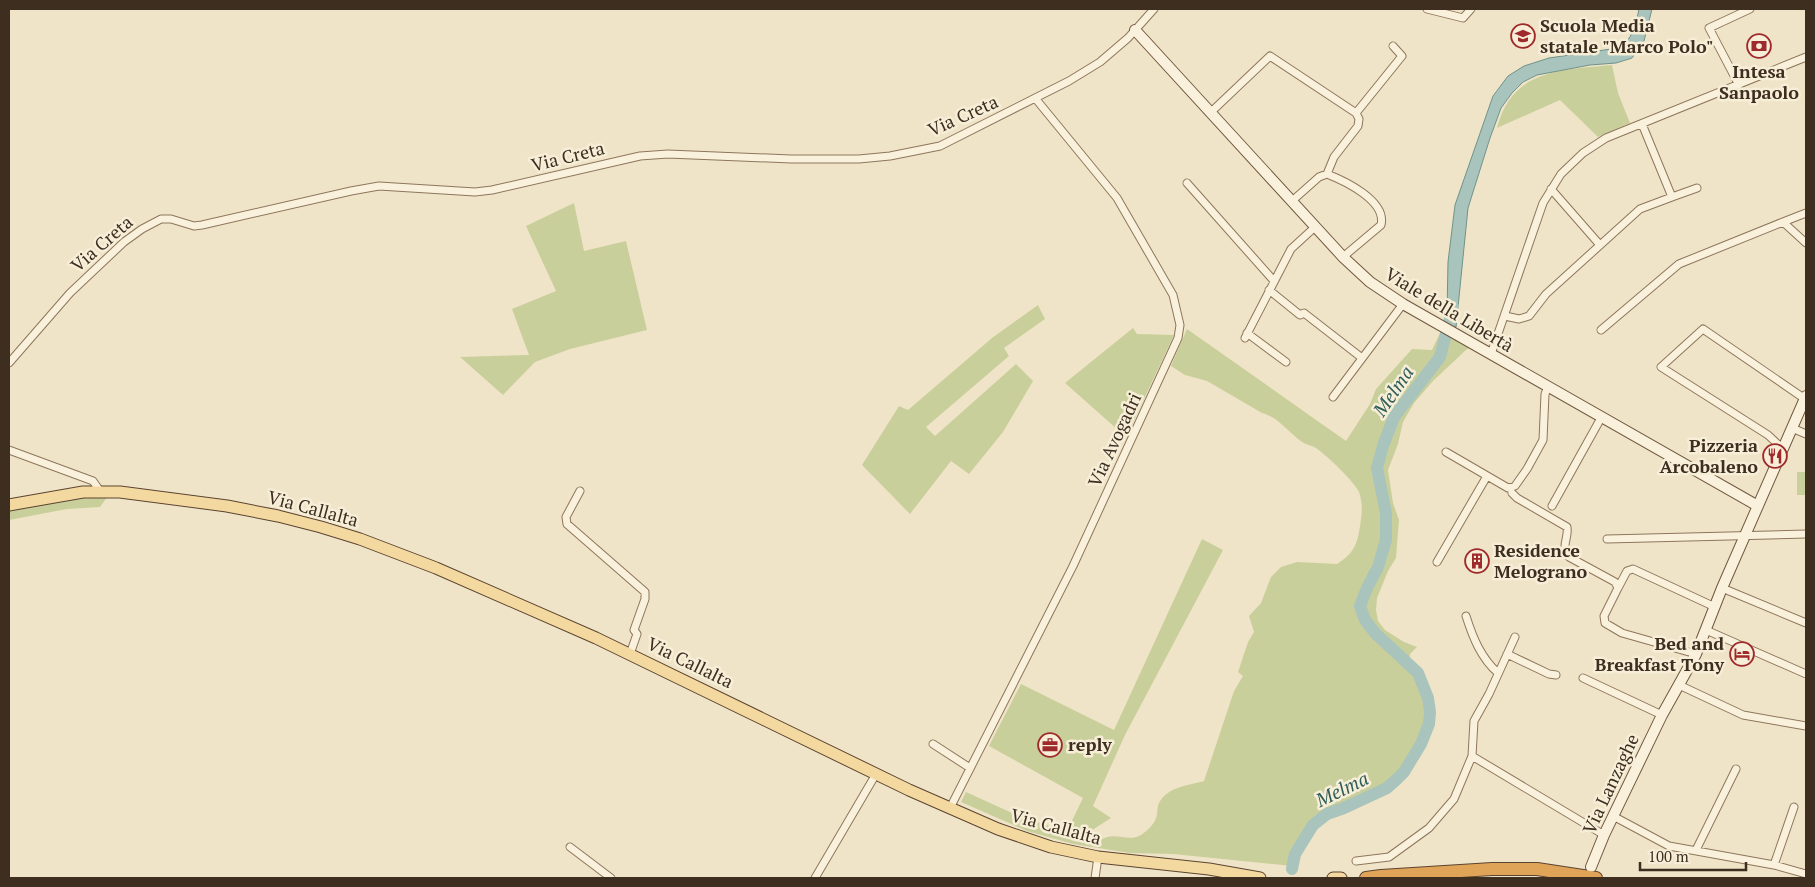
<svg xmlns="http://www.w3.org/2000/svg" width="1815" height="887" viewBox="0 0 1815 887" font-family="'PT Serif',serif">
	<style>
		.green { fill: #c9cf9b }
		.water { fill: #a9c4bc; stroke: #6f938a }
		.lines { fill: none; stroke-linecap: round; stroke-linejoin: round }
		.river { stroke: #a9c4bc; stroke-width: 12 }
		.street-casing { stroke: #8d765c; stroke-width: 9 }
		.secondary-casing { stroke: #6f573f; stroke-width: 12 }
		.primary-casing { stroke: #5b4430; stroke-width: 13 }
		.highway-casing { stroke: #5b4430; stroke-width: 14 }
		.street { stroke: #faf1dc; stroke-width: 7 }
		.secondary { stroke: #faf1dc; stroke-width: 10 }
		.primary { stroke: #f3d9a0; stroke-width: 11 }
		.highway { stroke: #e0a458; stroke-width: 12 }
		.labels { text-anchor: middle; stroke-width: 5; stroke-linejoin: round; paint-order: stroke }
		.poi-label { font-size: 18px; font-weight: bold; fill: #3d2e20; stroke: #f7eed8; text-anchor: start }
		.street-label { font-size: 18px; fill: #3d2e20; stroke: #f7eed8 }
		.water-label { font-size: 19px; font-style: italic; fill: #2f5d5a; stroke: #f7eed8 }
	</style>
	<rect width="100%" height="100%" fill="#f0e4c8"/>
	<path class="green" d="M 1612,65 L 1618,93 L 1630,123 L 1598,137 L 1560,100 L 1497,128 C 1512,69 1561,70 1612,65 Z
		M 574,203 L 584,251 L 626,241 L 647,330 L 570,349 L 535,362 L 503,395 L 460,357 L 529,355 L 512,309 L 556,291 L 526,226 Z
		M 1038,305 L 1045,319 L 1004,348 L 1009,356 L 926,427 L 935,436 L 1016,364 L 1033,381 L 1003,432 L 969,474 L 951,461 L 910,514 L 862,465 L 899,406 L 908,410 L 992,338 Z
		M 1133,328 L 1137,334 L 1174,335 L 1126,437 L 1065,383 Z
		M 1187,329 L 1346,441 L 1370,404 L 1376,389 L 1412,349 L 1432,350 L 1441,331 L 1470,348 L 1466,350 L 1433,381 L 1414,403 L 1403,422 L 1398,444 L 1388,470 L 1393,503 L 1399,520 L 1396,558 L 1388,571 L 1377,598 L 1376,610 L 1378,621 L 1385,630 L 1404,642 L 1417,647 L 1410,654 L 1410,661 C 1440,695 1438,721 1415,758 C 1409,769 1402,781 1391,788 C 1384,791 1377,794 1370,797 C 1362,801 1355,806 1346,810 C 1341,811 1336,812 1331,814 C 1313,822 1304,840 1297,858 L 1301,859 L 1293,866 L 1173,854 L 1130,853 L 1073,844 L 1027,831 L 961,802 L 966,792 L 1023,818 L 1067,831 L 1083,798 L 989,746 L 1021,684 L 1114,730 L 1202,539 L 1223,550 L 1125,735 L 1093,806 L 1111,818 L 1086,834 L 1099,841 C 1114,830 1127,843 1141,835 C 1148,830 1156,823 1157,814 C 1158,810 1157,806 1159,803 C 1167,787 1189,785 1204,781 L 1234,691 L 1243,676 L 1238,672 L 1248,642 L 1254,632 L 1249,616 L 1261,603 L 1271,577 L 1281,567 L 1297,562 L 1337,564 C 1354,553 1357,545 1360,526 C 1362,515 1363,503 1359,492 C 1353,480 1327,456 1316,448 C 1311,445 1306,445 1302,442 C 1288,432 1278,417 1262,413 L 1207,381 L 1185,375 L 1171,366 Z
		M 1797,472 L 1806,472 L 1806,495 L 1797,495 Z
		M 108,496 L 100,507 L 67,509 L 9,520 L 9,507 L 64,498 Z"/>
	<path class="water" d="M 1639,9 L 1652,9 L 1644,41 L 1632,58 L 1616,63 L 1590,65 L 1537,75 L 1523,82 L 1512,93 L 1501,108 L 1490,138 L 1468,208 L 1456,327 L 1445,320 L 1447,313 L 1448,262 L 1455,205 L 1493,96 L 1508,76 L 1524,66 L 1549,58 L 1618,48 C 1632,42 1636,23 1639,9 Z"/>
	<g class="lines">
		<path class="river" d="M 1292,869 L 1295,854 L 1313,825 L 1327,814 L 1344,808 L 1387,788 L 1397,779 L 1404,772 L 1421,744 L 1429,724 L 1430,712 L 1428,698 L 1418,673 L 1375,633 L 1365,620 L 1360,606 L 1367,588 L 1378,567 L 1386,540 L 1386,513 L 1377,468 L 1383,446 L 1394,417 L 1440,357 L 1453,307"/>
		<g class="street-casing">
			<path id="street" d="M 1427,9 L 1463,18 L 1471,9
				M 1739,85 L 1709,28 L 1750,9
				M 1210,113 L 1270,56 L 1356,113 L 1359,119 L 1358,126 L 1334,157 L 1327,174
				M 1356,113 L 1402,56 L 1393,46
				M 1187,183 L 1274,281
				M 1551,189 L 1600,245
				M 1672,197 L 1697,188
				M 1292,201 L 1319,177 L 1327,174 C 1345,181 1387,201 1381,225 L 1343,257
				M 1783,222 L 1806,213
				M 1269,290 L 1300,315 L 1304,313 L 1362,358
				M 1505,316 L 1519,319 L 1529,316 L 1546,294 L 1640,209 L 1672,197 L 1642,124
				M 1601,330 L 1679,264 L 1783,222 L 1806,243
				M 1247,333 L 1286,362
				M 1245,338 L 1291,249 L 1315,227
				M 1491,354 L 1543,203 L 1561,174 L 1583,153 L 1606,138 L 1806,57
				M 9,363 L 70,293 L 124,242 L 142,229 L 161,219 L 171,219 L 194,226 L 202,225 L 351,191 L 379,186 L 475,192 L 492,190 L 640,156 L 668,154 L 791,159 L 859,159 L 890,156 L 940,146 L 1069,81 L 1100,62 L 1128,38 L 1154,9
				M 1333,397 L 1403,304
				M 1792,428 L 1806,434
				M 1783,449 L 1768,435 L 1661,367 L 1703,329 L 1805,399
				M 9,450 L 93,481 L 100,491
				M 1446,452 L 1508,488 L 1515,486 L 1527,469 L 1543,440 L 1545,394 L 1548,387
				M 580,491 L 566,517 L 567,524 L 645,592 L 645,599 L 634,630 L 637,634 L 630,654
				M 1512,493 L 1517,498 L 1567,527 C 1569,539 1560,546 1569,557 L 1615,582 L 1618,588 L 1604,616 L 1605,623 L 1622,633 L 1696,654
				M 1552,506 L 1601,418
				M 1607,539 L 1806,534
				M 1437,562 L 1487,476
				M 1618,588 L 1627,571 L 1633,569 L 1715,607
				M 1722,588 L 1806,623
				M 1466,616 C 1473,638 1481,658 1498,673
				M 1706,630 L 1806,674
				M 1507,654 L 1549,674 L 1556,675
				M 1583,678 L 1662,715
				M 1679,685 L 1743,715 L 1806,726
				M 933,744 L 970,768
				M 1472,756 L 1604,835
				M 950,808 L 1073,566 L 1178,338 L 1180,325 L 1173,295 L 1117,198 L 1035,98
				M 1613,816 L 1669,846 L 1774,865 L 1806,874
				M 570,847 L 611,878
				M 1696,850 L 1736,769
				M 1356,861 L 1389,857 L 1429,828 L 1454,799 L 1472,756 L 1474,721 L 1489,694 L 1515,637
				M 1774,865 L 1794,807
				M 815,878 L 876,774
				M 1095,878 L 1098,857"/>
		</g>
		<g class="secondary-casing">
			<path id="secondary" d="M 1135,30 L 1343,257 L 1370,282 L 1403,304 L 1758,506
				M 1591,867 L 1604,835 L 1662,715 L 1696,654 L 1722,588 L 1806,396"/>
		</g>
		<g class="primary-casing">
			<path id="primary" d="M 9,505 L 83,492 L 120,492 L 227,506 L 278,516 L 321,527 L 360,539 L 436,568 L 596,638 L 909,790 L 998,829 L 1051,847 L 1098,857 L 1209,869 L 1260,878
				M 1333,878 L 1341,878"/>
		</g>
		<g class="highway-casing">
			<path id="highway" d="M 1366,878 L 1381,876 L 1492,869 L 1537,869 L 1596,878"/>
		</g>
		<use href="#street" class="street"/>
		<use href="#secondary" class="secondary"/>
		<use href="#primary" class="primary"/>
		<use href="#highway" class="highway"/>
	</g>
	<defs>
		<g id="school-ring" transform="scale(1.25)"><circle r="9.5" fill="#f7eed8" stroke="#9e2a2b" stroke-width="1.5"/><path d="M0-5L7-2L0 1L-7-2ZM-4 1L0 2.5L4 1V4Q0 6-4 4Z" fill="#9e2a2b"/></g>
		<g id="bank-ring" transform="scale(1.25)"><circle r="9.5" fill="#f7eed8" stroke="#9e2a2b" stroke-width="1.5"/><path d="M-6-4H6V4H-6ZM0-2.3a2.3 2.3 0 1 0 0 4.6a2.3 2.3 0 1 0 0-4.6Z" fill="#9e2a2b"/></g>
		<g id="restaurant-ring" transform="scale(1.25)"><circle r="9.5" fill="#f7eed8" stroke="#9e2a2b" stroke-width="1.5"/><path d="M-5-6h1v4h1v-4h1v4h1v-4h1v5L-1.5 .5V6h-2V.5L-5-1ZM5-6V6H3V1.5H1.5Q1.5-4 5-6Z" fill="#9e2a2b"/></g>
		<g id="building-ring" transform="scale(1.25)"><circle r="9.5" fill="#f7eed8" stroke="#9e2a2b" stroke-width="1.5"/><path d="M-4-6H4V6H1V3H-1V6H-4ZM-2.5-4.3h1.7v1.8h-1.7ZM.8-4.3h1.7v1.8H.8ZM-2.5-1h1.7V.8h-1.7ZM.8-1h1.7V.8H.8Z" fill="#9e2a2b"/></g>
		<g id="hotel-ring" transform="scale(1.25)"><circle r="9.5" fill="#f7eed8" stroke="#9e2a2b" stroke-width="1.5"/><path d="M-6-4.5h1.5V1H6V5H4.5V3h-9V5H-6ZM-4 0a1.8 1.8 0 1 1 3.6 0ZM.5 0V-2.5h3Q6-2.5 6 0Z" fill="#9e2a2b"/></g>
		<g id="office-ring" transform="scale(1.25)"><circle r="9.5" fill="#f7eed8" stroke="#9e2a2b" stroke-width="1.5"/><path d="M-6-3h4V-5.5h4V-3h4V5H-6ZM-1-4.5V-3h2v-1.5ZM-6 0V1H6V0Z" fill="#9e2a2b"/></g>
	</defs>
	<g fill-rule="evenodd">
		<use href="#school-ring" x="1523" y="36"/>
		<use href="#bank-ring" x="1759" y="46"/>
		<use href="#restaurant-ring" x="1775" y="456"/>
		<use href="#building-ring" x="1477" y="561"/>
		<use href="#hotel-ring" x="1742" y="654"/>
		<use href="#office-ring" x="1050" y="745"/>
	</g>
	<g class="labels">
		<g class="poi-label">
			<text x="1540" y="32">Scuola Media<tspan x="1540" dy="21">statale "Marco Polo"</tspan></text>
			<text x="1759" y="78" text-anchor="middle">Intesa<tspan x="1759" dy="21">Sanpaolo</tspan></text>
			<text x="1758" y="452" text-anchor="end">Pizzeria<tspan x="1758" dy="21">Arcobaleno</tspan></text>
			<text x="1494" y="557">Residence<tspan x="1494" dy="21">Melograno</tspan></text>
			<text x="1724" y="650" text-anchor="end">Bed and<tspan x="1724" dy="21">Breakfast Tony</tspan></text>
			<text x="1068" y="751">reply</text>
		</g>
		<g class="street-label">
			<text transform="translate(963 116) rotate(-24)" y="6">Via Creta</text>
			<text transform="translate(568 157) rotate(-14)" y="6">Via Creta</text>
			<text transform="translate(102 244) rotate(-41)" y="6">Via Creta</text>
			<text transform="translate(1449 310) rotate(31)" y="6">Viale della Libertà</text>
			<text transform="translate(1115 440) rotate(-65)" y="6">Via Avogadri</text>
			<text transform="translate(313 509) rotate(15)" y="6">Via Callalta</text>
			<text transform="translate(690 663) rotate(26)" y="6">Via Callalta</text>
			<text transform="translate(1611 784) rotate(-65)" y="6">Via Lanzaghe</text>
			<text transform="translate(1056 827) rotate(15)" y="6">Via Callalta</text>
		</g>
		<g class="water-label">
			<text transform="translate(1393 391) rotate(-56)" y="7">Melma</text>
			<text transform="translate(1342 789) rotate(-26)" y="7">Melma</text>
		</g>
	</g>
	<rect width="1815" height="887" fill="none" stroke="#3d2e20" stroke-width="20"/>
	<path d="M1640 862v8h106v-8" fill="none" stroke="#3d2e20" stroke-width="2.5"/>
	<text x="1648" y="862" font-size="15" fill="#3d2e20" stroke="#f7eed8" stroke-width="4" paint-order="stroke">100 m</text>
</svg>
